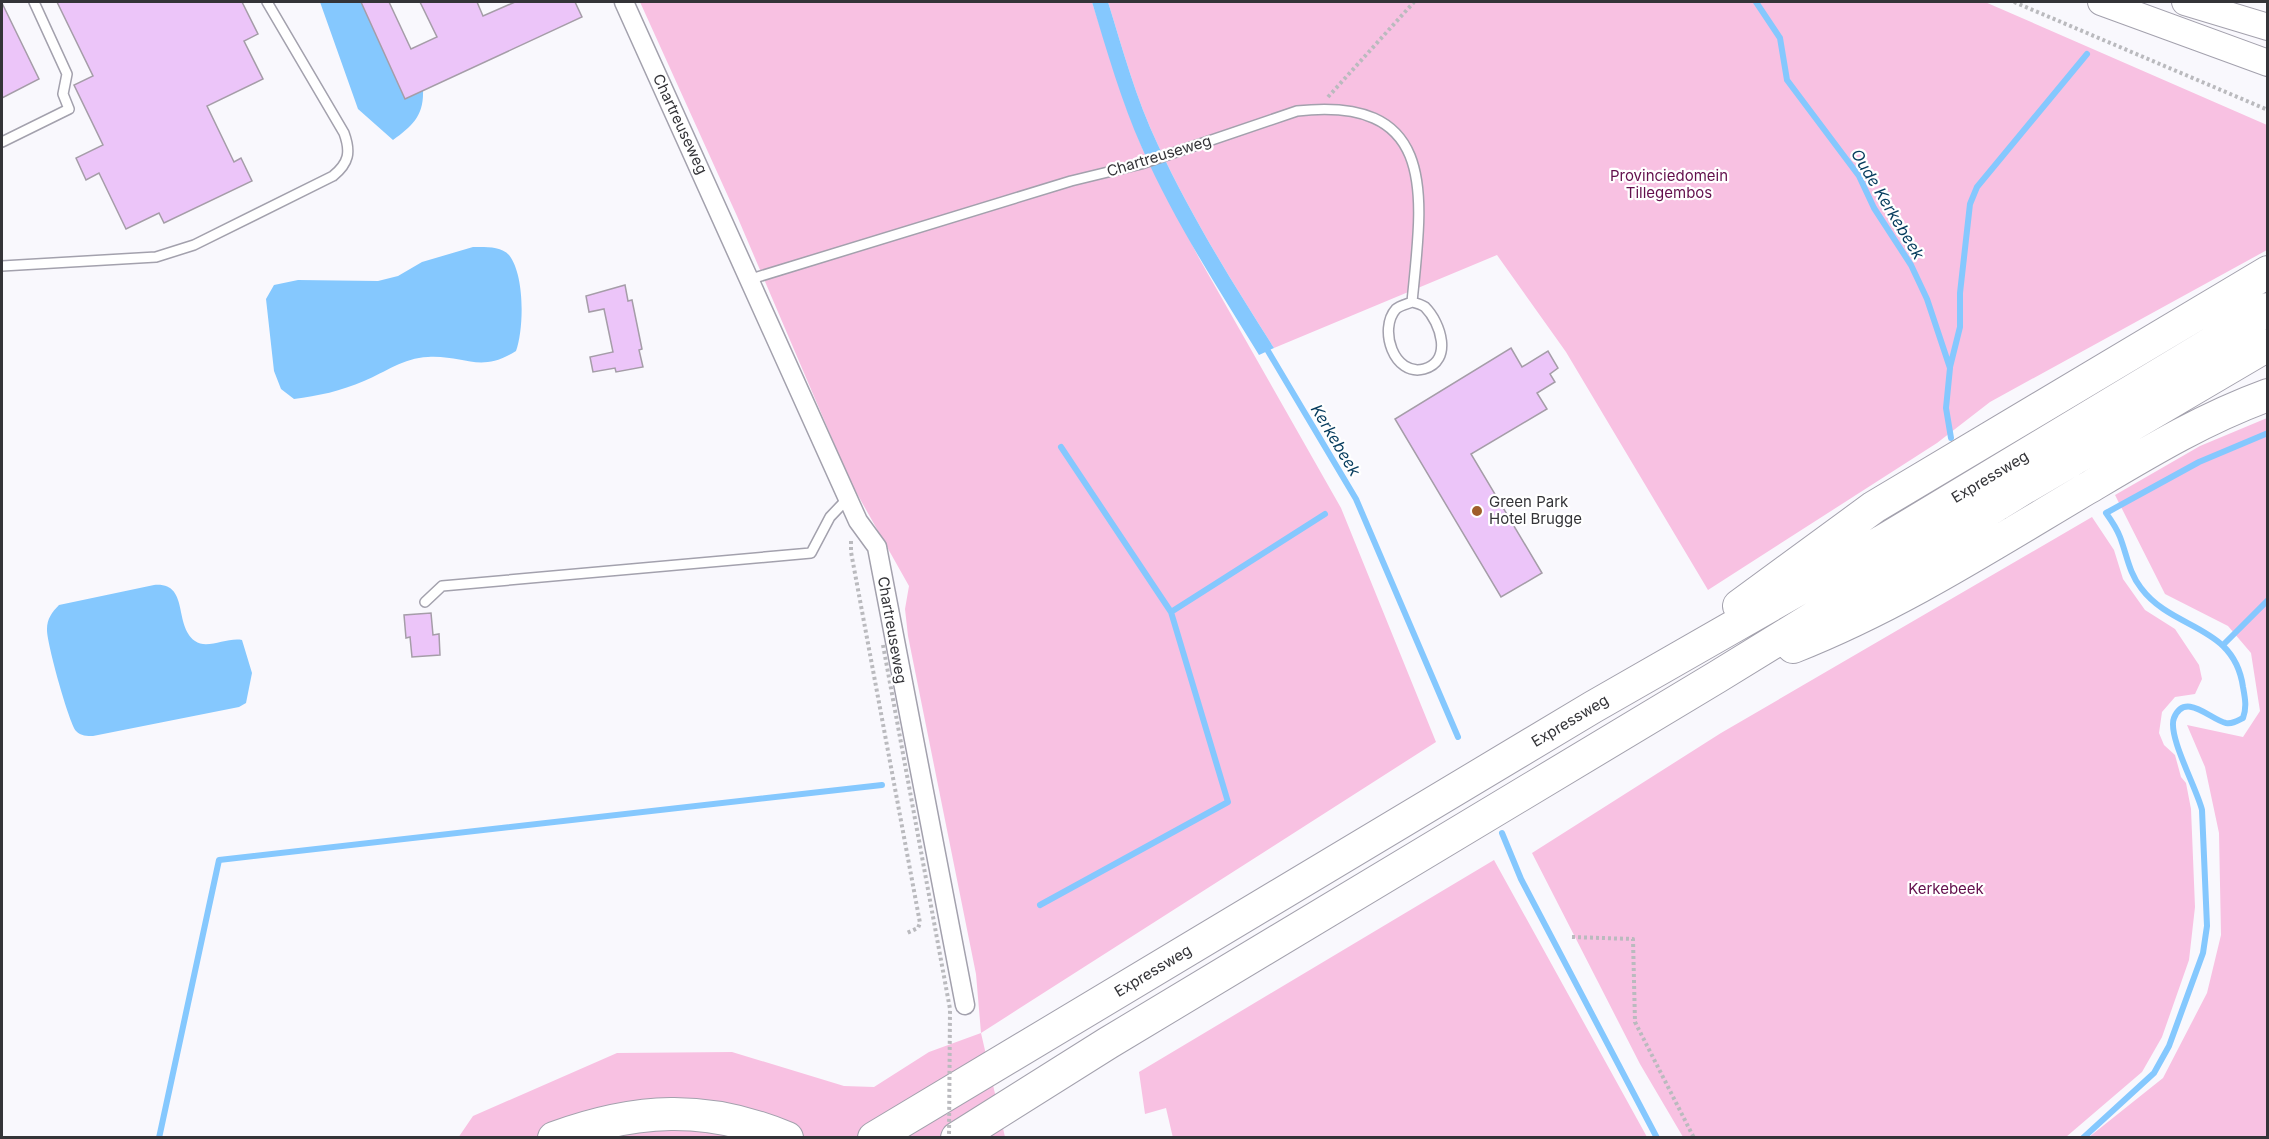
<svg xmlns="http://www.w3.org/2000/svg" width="2269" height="1139" viewBox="0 0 2269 1139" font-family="Inter,sans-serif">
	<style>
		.green { fill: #f8c1e2 }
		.water { fill: #85c8fe }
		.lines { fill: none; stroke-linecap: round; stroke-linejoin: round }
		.stream { stroke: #85c8fe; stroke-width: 6 }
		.building { fill: #ecc5f9; stroke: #a59da8; stroke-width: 1.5 }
		.service-casing { stroke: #a3a1ad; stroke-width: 12 }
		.minor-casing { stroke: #a3a1ad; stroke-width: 21 }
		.secondary-casing { stroke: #a3a1ad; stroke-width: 28 }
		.trunk-casing { stroke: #a3a1ad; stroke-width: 34 }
		.path { stroke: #bababe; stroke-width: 4; stroke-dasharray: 3 3; stroke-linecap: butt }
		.service { stroke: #fff; stroke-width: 9 }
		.minor { stroke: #fff; stroke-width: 18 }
		.secondary { stroke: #fff; stroke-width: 26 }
		.trunk { stroke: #fff; stroke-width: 32 }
		.path-bridge { stroke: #bababe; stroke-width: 4; stroke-dasharray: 3 3; stroke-linecap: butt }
		.poi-dot { fill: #a05e2b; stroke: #fff; stroke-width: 2 }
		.labels { text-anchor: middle; stroke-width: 4.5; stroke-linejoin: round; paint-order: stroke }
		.street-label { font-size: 15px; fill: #343438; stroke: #fff }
		.park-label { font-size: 15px; fill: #630f4c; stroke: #fff }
		.poi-label { font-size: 15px; fill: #343438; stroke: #fff; text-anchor: start }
		.water-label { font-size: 16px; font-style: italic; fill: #053b5d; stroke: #fff }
	</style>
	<rect width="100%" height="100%" fill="#f9f8fd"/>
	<path class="green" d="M 640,2 L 1092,2 L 1126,107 L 1143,150 L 1199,258 L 1341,508 L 1436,742 L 981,1033 L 1005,1137 L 458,1138 L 473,1116 L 617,1053 L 732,1052 L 844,1086 L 874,1087 L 929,1052 L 981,1033 L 976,974 L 908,636 L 905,609 L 909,586 L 851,483 L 737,216 Z
		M 1108,2 L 1985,2 L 2267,125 L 2267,250 L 1990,402 L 1937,443 L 1708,590 L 1566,352 L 1497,255 L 1274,348 C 1232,282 1191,216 1158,145 C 1136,99 1123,50 1108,2 Z
		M 2267,418 L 2267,1137 L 2089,1137 L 2163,1078 L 2207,993 L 2221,935 L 2219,833 L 2205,767 L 2187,725 L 2243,737 L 2260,711 L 2251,653 L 2228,626 L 2165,594 L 2115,495 L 2200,446 Z
		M 2092,517 L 2114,550 L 2123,579 L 2145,610 L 2175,629 L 2199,665 L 2202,679 L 2195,694 L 2175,697 L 2162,712 L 2159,733 L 2164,745 L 2175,755 L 2181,777 L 2186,783 L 2191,809 L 2195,907 L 2189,960 L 2162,1037 L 2142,1072 L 2066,1137 L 1683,1137 L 1640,1064 L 1532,853 L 1721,733 Z
		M 1494,860 L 1647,1137 L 1173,1138 L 1166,1108 L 1145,1114 L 1139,1072 Z"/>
	<path class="water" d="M 320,2 L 361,2 L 405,98 L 423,90 C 424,116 412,126 393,140 L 358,109 Z
		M 1092,2 L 1108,2 C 1123,50 1136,99 1158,145 C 1191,216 1232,282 1274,348 L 1259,355 C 1218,288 1174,221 1142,148 C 1121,101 1107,51 1092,2 Z
		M 473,247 C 485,247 501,246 509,255 C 525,275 524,329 516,351 C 480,374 465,355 428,357 C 403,358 386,372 364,381 C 341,391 318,396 294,399 L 281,389 L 274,371 L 266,299 L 274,285 L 298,280 L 378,281 L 398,276 L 422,262 Z
		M 154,585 C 190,582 173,625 195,641 C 207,650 227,637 242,640 L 252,673 L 246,703 L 239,707 L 93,736 C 87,736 81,736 76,731 C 69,723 46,641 47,629 C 47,619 52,612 59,605 Z"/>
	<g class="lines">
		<path class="stream" d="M 1756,2 L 1780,38 L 1787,80 L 1859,176 L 1874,208 L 1911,265 L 1927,299 L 1950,368 L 1946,408 L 1951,438
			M 1265,346 L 1356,499 L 1458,737
			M 1950,367 L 1960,327 L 1960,293 L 1970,204 L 1977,187 L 2087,54
			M 1171,612 L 1325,514
			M 2224,644 L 2268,600
			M 1502,833 L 1521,879 L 1657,1138
			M 1040,905 L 1228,802 L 1171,612 L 1061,447
			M 159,1138 L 219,860 L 882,785
			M 2083,1138 L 2154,1073 L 2169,1046 L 2203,953 L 2207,926 L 2202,810 C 2197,789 2167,735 2174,718 C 2185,691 2211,720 2226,723 C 2233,724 2237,721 2243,718 C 2247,707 2245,698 2243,687 C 2234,624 2173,631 2141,588 C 2129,573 2127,555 2120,537 C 2117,529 2111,520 2106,513 L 2199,462 L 2268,433"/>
	</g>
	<path class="building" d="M 57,2 L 242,2 L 258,34 L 244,41 L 263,79 L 207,106 L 234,162 L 241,158 L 252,181 L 164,223 L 159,213 L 126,229 L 99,173 L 86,180 L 76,158 L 103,145 L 74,85 L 93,76 Z
		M 361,2 L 389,2 L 411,49 L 437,37 L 420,2 L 477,2 L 483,16 L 515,2 L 575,2 L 582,17 L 405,99 Z
		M 2,3 L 39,79 L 2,98 Z
		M 625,285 L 628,301 L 632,300 L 642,349 L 639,350 L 643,367 L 616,372 L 615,368 L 593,372 L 590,357 L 613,352 L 604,309 L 589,312 L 586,296 Z
		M 1511,348 L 1522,367 L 1548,351 L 1558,368 L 1550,374 L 1555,382 L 1537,393 L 1547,409 L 1471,454 L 1542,573 L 1501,597 L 1395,419 Z
		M 431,613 L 433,635 L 439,634 L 440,655 L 412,657 L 410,637 L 406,638 L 404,615 Z"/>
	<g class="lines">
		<g class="service-casing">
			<path id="service" d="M 2,142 L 69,109 L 63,94 L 67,74 L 34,2
				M 2,266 L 156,257 L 194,245 L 333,176 C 349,163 351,152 344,133 L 267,2
				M 751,279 L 1071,181 L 1141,164 L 1297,111 C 1441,95 1422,199 1412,302 C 1407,304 1399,306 1396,309 C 1378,329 1394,377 1424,369 C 1453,361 1441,323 1425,307 C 1422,305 1416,303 1412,302
				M 425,602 L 442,586 L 811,553 L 830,517 L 849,497"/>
		</g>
		<g class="minor-casing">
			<path id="minor" d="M 624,2 L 858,521 L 877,547 L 965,1005"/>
		</g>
		<g class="secondary-casing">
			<path id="secondary" d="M 2101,2 L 2268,63
				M 2185,2 L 2268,27"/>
		</g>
		<g class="trunk-casing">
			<path id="trunk" d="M 1739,606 L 1874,507 L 2268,272
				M 1793,647 C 1897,606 1990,546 2086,489 C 2145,454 2202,419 2268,395
				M 554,1138 C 636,1108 706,1104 787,1138
				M 874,1138 L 1593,707 L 1883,541 L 2268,309
				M 957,1138 L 1108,1043 L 1717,677 L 2026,487 L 2268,345"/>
		</g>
		<path class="path" d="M 2014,2 L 2268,110
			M 1328,97 L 1414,2
			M 851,541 L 851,552 L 920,923 L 918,928 L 907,933
			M 1572,937 L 1633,939 L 1635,1022 L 1694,1138"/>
		<use href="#service" class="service"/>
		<use href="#minor" class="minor"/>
		<use href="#secondary" class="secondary"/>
		<use href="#trunk" class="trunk"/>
		<path class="path-bridge" d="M 883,645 L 950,1009 L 949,1138"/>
	</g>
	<circle class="poi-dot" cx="1477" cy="511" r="6"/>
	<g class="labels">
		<g class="street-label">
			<text transform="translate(680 124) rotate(65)" y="5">Chartreuseweg</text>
			<text transform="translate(1159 156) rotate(-17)" y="5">Chartreuseweg</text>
			<text transform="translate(1990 477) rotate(-31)" y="5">Expressweg</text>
			<text transform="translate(892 630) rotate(80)" y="5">Chartreuseweg</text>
			<text transform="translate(1570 721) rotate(-31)" y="5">Expressweg</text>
			<text transform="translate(1153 971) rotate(-31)" y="5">Expressweg</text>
		</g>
		<g class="park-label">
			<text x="1669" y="181">Provinciedomein<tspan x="1669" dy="17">Tillegembos</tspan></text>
			<text x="1946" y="894">Kerkebeek</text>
		</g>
		<g class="poi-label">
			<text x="1489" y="507">Green Park<tspan x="1489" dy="17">Hotel Brugge</tspan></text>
		</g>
		<g class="water-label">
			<text transform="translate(1888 204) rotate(59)" y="6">Oude Kerkebeek</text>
			<text transform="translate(1336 440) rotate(59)" y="6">Kerkebeek</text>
		</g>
	</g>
	<rect width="2269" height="1139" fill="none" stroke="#343438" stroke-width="6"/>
</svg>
